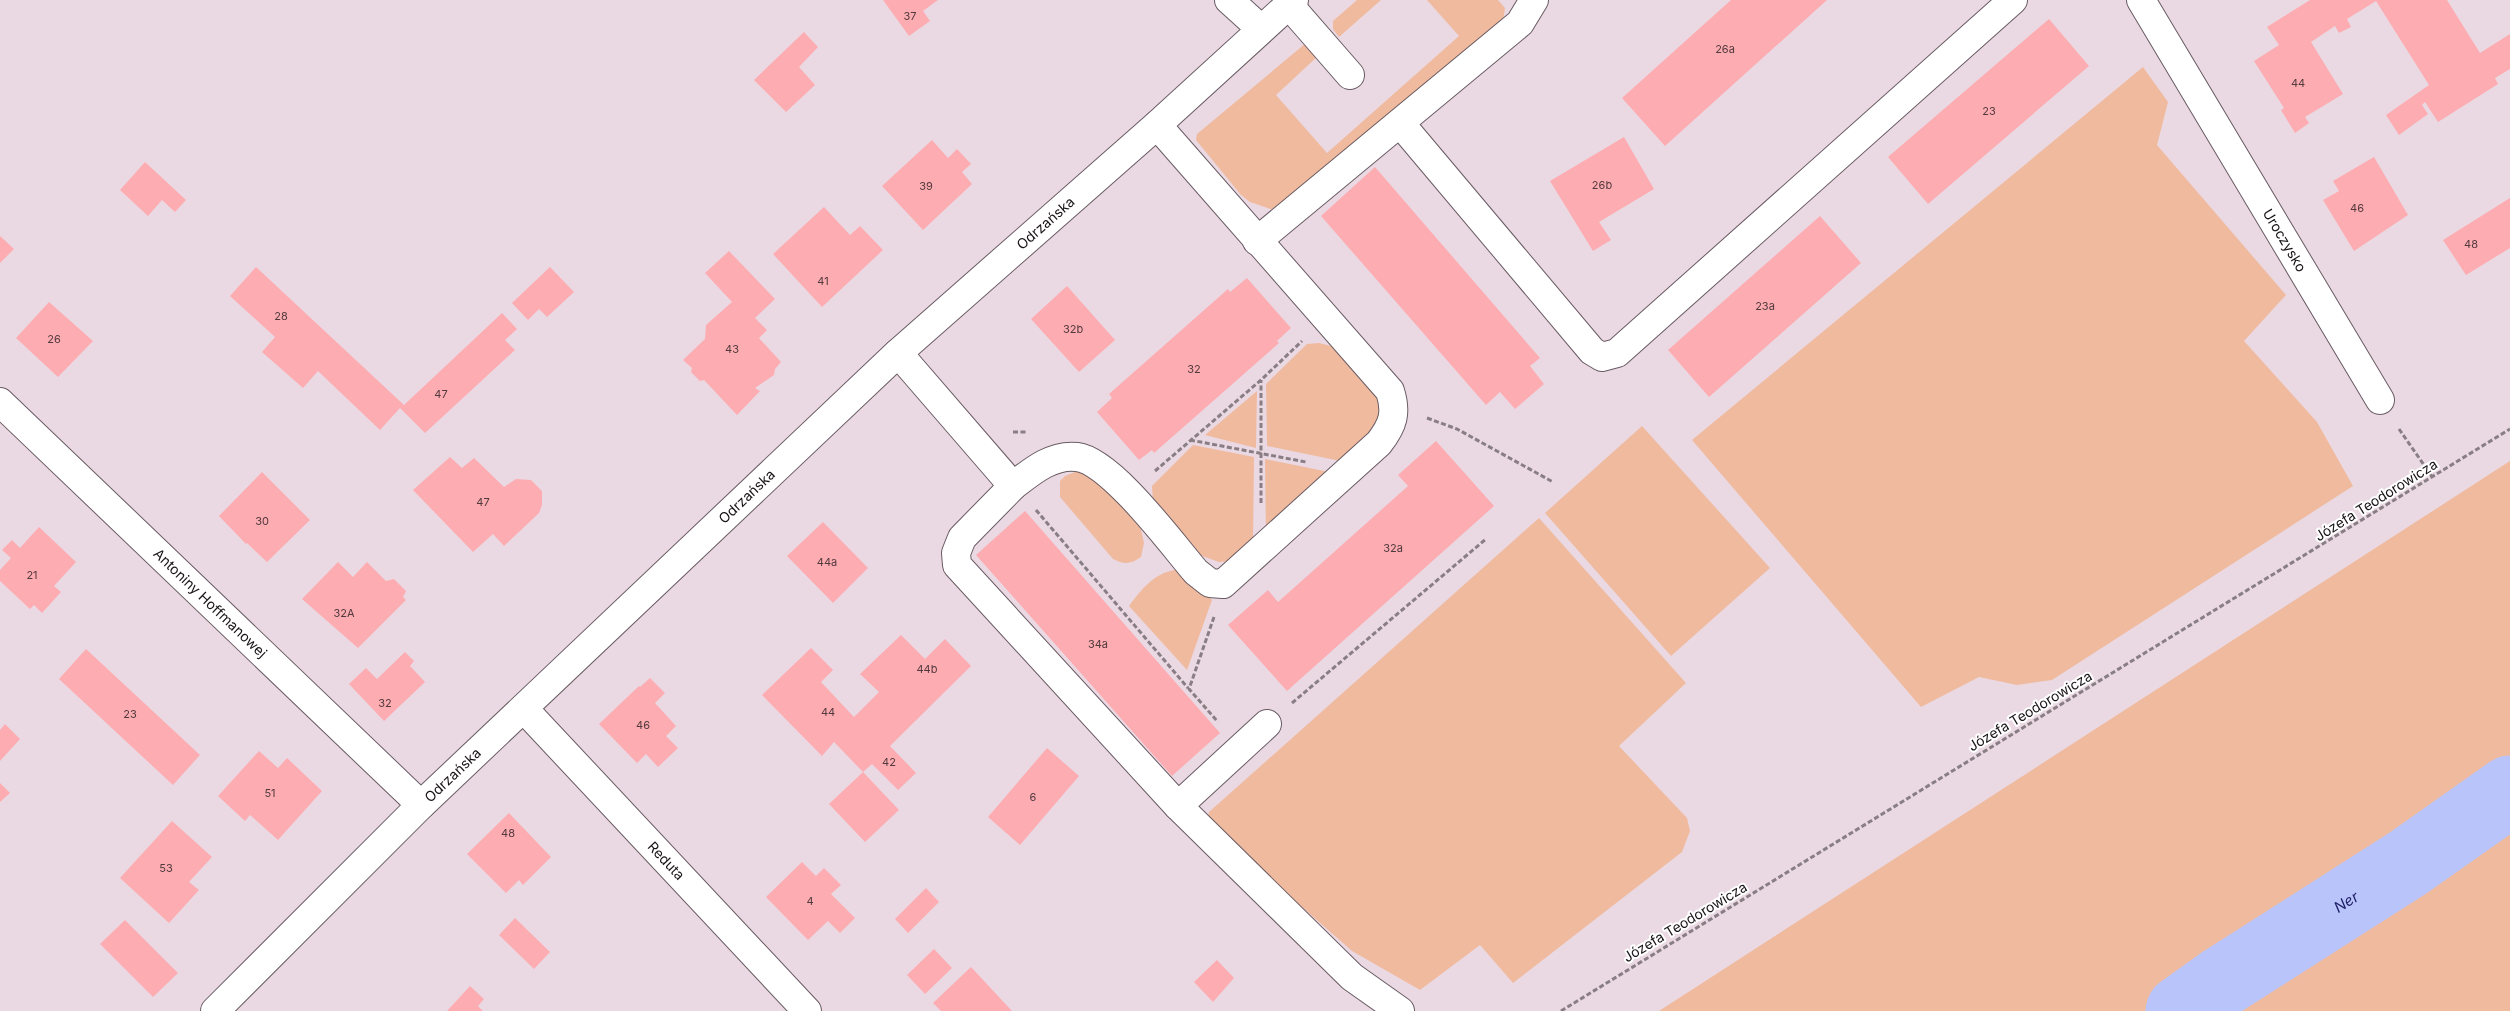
<svg xmlns="http://www.w3.org/2000/svg" width="2510" height="1011" viewBox="0 0 2510 1011" font-family="Inter,sans-serif">
	<style>
		.green { fill: #f0ba9e }
		.lines { fill: none; stroke-linecap: round; stroke-linejoin: round }
		.river { stroke: #b9c5fa; stroke-width: 71 }
		.building { fill: #fdacb1 }
		.minor-casing { stroke: #695b63; stroke-width: 30 }
		.path { stroke: #897e84; stroke-width: 3; stroke-dasharray: 5 2.5; stroke-linecap: butt }
		.minor { stroke: #fff; stroke-width: 28 }
		.labels { text-anchor: middle; stroke-width: 4; stroke-linejoin: round; paint-order: stroke }
		.number-label { font-size: 11px; fill: #51393d }
		.street-label { font-size: 14px; fill: #181316; stroke: #fff }
		.water-label { font-size: 15px; font-style: italic; fill: #1d1c66; stroke: #fff }
	</style>
	<rect width="100%" height="100%" fill="#ead9e3"/>
	<path class="green" d="M 1357,0 L 1381,0 L 1339,37 L 1333,29 L 1333,21 Z
		M 1427,0 L 1498,0 L 1505,8 L 1503,21 L 1279,212 L 1250,202 L 1241,195 L 1196,140 L 1197,134 L 1306,43 L 1318,56 L 1276,95 L 1327,153 L 1459,36 Z
		M 2143,67 L 2168,102 L 2157,145 L 2286,295 L 2244,341 L 2317,422 L 2353,486 L 2052,680 L 2017,685 L 1979,677 L 1921,707 L 1692,440 Z
		M 1319,343 L 1331,346 L 1345,356 L 1380,395 L 1381,425 L 1345,462 L 1267,446 L 1266,384 L 1307,344 Z
		M 1257,391 L 1256,448 L 1205,435 Z
		M 1642,426 L 1770,568 L 1671,656 L 1545,513 Z
		M 1193,445 L 1254,457 L 1253,544 L 1234,561 L 1219,562 L 1191,552 L 1153,502 L 1152,486 Z
		M 1265,459 L 1334,473 L 1266,535 Z
		M 2510,461 L 2510,1011 L 1659,1011 Z
		M 1075,472 L 1087,472 L 1139,521 L 1144,543 L 1141,557 C 1131,564 1125,565 1113,559 L 1060,497 L 1060,481 L 1065,476 Z
		M 1539,518 L 1686,683 L 1619,746 L 1687,818 L 1690,831 L 1682,852 L 1513,983 L 1480,945 L 1420,990 L 1352,951 L 1206,823 L 1209,812 Z
		M 1175,570 L 1189,573 L 1212,600 L 1187,670 L 1129,606 C 1141,590 1154,573 1175,570 Z"/>
	<g class="lines">
		<path class="river" id="s1" d="M 2181,1011 L 2223,981 L 2408,863 L 2510,791"/>
	</g>
	<path class="building" d="M 883,0 L 938,0 L 923,11 L 930,21 L 909,36 Z
		M 1731,0 L 1827,0 L 1665,146 L 1622,98 Z
		M 2310,0 L 2447,0 L 2480,53 L 2510,34 L 2510,69 L 2495,78 L 2498,84 L 2438,122 L 2425,102 L 2422,105 L 2428,114 L 2399,135 L 2386,115 L 2429,85 L 2376,1 L 2347,19 L 2351,27 L 2339,33 L 2335,26 L 2311,42 L 2343,94 L 2305,117 L 2309,123 L 2295,133 L 2281,110 L 2284,108 L 2254,61 L 2279,45 L 2267,27 Z
		M 2049,19 L 2089,66 L 1928,204 L 1888,157 Z
		M 804,32 L 818,47 L 799,67 L 815,85 L 786,112 L 754,80 Z
		M 1624,137 L 1654,189 L 1599,222 L 1611,240 L 1593,251 L 1550,181 Z
		M 932,140 L 948,158 L 957,149 L 971,164 L 962,172 L 972,184 L 923,230 L 882,186 Z
		M 2374,157 L 2408,215 L 2354,251 L 2323,200 L 2339,191 L 2333,181 Z
		M 145,162 L 186,200 L 175,212 L 162,200 L 148,216 L 120,190 Z
		M 1375,167 L 1540,358 L 1530,366 L 1544,384 L 1515,409 L 1500,392 L 1486,405 L 1321,216 Z
		M 2510,198 L 2510,248 L 2466,275 L 2443,240 Z
		M 824,207 L 850,235 L 860,226 L 883,250 L 822,307 L 773,254 Z
		M 1820,216 L 1861,263 L 1709,397 L 1668,350 Z
		M 0,236 L 14,249 L 0,263 Z
		M 729,251 L 775,299 L 755,318 L 767,330 L 759,338 L 781,362 L 775,369 L 774,375 L 755,388 L 760,391 L 737,415 L 704,380 L 700,381 L 691,372 L 692,368 L 683,360 L 705,339 L 706,325 L 732,302 L 705,273 Z
		M 256,267 L 404,405 L 502,313 L 517,329 L 505,340 L 515,350 L 425,433 L 400,408 L 380,430 L 318,371 L 303,388 L 262,352 L 275,337 L 230,296 Z
		M 550,267 L 574,292 L 547,317 L 539,309 L 528,320 L 512,303 Z
		M 1247,278 L 1291,328 L 1277,341 L 1279,343 L 1154,453 L 1152,450 L 1139,460 L 1097,412 L 1112,398 L 1109,394 L 1228,289 L 1230,292 Z
		M 1067,286 L 1115,340 L 1079,372 L 1031,319 Z
		M 49,302 L 93,341 L 58,377 L 16,338 Z
		M 1436,441 L 1494,506 L 1287,691 L 1228,625 L 1268,590 L 1278,602 L 1408,486 L 1398,475 Z
		M 450,457 L 462,468 L 474,458 L 504,487 L 516,479 L 531,480 L 542,491 L 542,505 L 539,513 L 504,546 L 493,534 L 473,552 L 413,490 Z
		M 262,472 L 310,520 L 267,562 L 247,543 L 246,544 L 219,516 Z
		M 1025,511 L 1220,733 L 1172,776 L 976,555 Z
		M 823,522 L 868,568 L 833,603 L 787,556 Z
		M 39,527 L 76,562 L 54,586 L 61,592 L 42,613 L 34,605 L 30,609 L 0,581 L 0,570 L 11,558 L 2,550 L 12,540 L 20,548 Z
		M 338,562 L 353,577 L 367,562 L 386,581 L 394,579 L 406,591 L 403,597 L 406,600 L 358,648 L 302,599 Z
		M 901,635 L 925,659 L 945,639 L 971,666 L 890,746 L 916,773 L 898,790 L 872,764 L 863,772 L 834,742 L 822,756 L 762,695 L 811,648 L 833,670 L 821,682 L 854,717 L 879,692 L 860,674 Z
		M 86,649 L 200,755 L 173,785 L 59,679 Z
		M 405,652 L 414,661 L 410,666 L 425,682 L 384,721 L 349,684 L 366,668 L 377,679 Z
		M 650,678 L 665,693 L 655,703 L 676,726 L 666,736 L 678,748 L 658,767 L 646,754 L 637,763 L 599,724 L 639,686 L 640,687 Z
		M 5,724 L 20,739 L 0,761 L 0,730 Z
		M 1047,748 L 1079,776 L 1020,845 L 988,817 Z
		M 259,751 L 278,768 L 287,758 L 322,791 L 278,840 L 250,815 L 245,821 L 218,796 Z
		M 863,772 L 899,810 L 865,842 L 829,804 Z
		M 0,783 L 10,793 L 0,802 Z
		M 509,813 L 551,857 L 523,885 L 519,880 L 506,893 L 467,854 Z
		M 172,821 L 212,857 L 189,882 L 199,890 L 169,923 L 120,878 Z
		M 802,862 L 816,876 L 824,868 L 841,885 L 831,894 L 855,918 L 840,933 L 828,921 L 808,940 L 766,897 Z
		M 926,888 L 939,902 L 908,933 L 895,919 Z
		M 515,918 L 550,952 L 534,969 L 499,935 Z
		M 125,920 L 178,973 L 153,997 L 100,944 Z
		M 934,949 L 952,968 L 925,994 L 907,975 Z
		M 1217,960 L 1234,978 L 1213,1002 L 1194,982 Z
		M 971,967 L 1012,1011 L 941,1011 L 933,1003 Z
		M 470,986 L 484,999 L 478,1006 L 483,1011 L 447,1011 Z"/>
	<g class="lines">
		<g class="minor-casing">
			<g id="minor">
				<path d="M 1229,0 L 1261,29"/>
				<path id="s2" d="M 2141,0 L 2380,400"/>
				<path d="M 1289,5 L 1350,75"/>
				<path d="M 1400,123 L 1592,351 L 1602,357 L 1617,353 L 2013,0"/>
				<path d="M 1257,241 L 1520,23 L 1534,0"/>
				<path d="M 898,353 L 1013,486 L 962,538 L 956,553 L 957,565 L 1178,806"/>
				<path id="s3" d="M 0,402 L 421,805"/>
				<path d="M 1013,486 C 1031,472 1052,454 1077,457 C 1111,461 1172,544 1196,572 L 1210,583 L 1223,584 L 1379,443 C 1393,425 1397,413 1390,391 L 1157,125"/>
				<path id="s4" d="M 524,709 L 807,1011"/>
				<path d="M 1267,724 L 1178,806 L 1352,977 L 1400,1011"/>
				<path id="s5" d="M 215,1011 L 421,805 L 898,353 L 1157,125 L 1294,0"/>
			</g>
		</g>
		<path class="path" d="M 1427,418 L 1457,429 L 1553,482
			M 2399,429 L 2433,478
			M 1013,432 L 1027,432
			M 1190,440 L 1306,462
			M 1155,471 L 1261,380 L 1302,341
			M 1261,503 L 1261,380
			M 1036,510 L 1188,688
			M 1214,617 L 1189,689 L 1218,722
			M 1292,703 L 1486,539
			M 1561,1011 L 2510,429"/>
		<use href="#minor" class="minor"/>
	</g>
	<g class="labels">
		<g class="number-label">
			<text x="910" y="20">37</text>
			<text x="1725" y="53">26a</text>
			<text x="2298" y="87">44</text>
			<text x="1989" y="115">23</text>
			<text x="1602" y="189">26b</text>
			<text x="926" y="190">39</text>
			<text x="2357" y="212">46</text>
			<text x="2471" y="248">48</text>
			<text x="823" y="285">41</text>
			<text x="1765" y="310">23a</text>
			<text x="281" y="320">28</text>
			<text x="1073" y="333">32b</text>
			<text x="54" y="343">26</text>
			<text x="732" y="353">43</text>
			<text x="1194" y="373">32</text>
			<text x="441" y="398">47</text>
			<text x="483" y="506">47</text>
			<text x="262" y="525">30</text>
			<text x="1393" y="552">32a</text>
			<text x="827" y="566">44a</text>
			<text x="32" y="579">21</text>
			<text x="344" y="617">32A</text>
			<text x="1098" y="648">34a</text>
			<text x="927" y="673">44b</text>
			<text x="385" y="707">32</text>
			<text x="828" y="716">44</text>
			<text x="130" y="718">23</text>
			<text x="643" y="729">46</text>
			<text x="889" y="766">42</text>
			<text x="270" y="797">51</text>
			<text x="1033" y="801">6</text>
			<text x="508" y="837">48</text>
			<text x="166" y="872">53</text>
			<text x="810" y="905">4</text>
		</g>
		<g class="street-label">
			<text dy="5" stroke="none"><textPath href="#s5" startOffset="1145">Odrzańska</textPath></text>
			<text dy="5" stroke="none"><textPath href="#s2" startOffset="280">Uroczysko</textPath></text>
			<text dy="5" stroke="none"><textPath href="#s5" startOffset="740">Odrzańska</textPath></text>
			<text transform="translate(2376 500) rotate(-32)" y="5">Józefa Teodorowicza</text>
			<text dy="5" stroke="none"><textPath href="#s3" startOffset="291">Antoniny Hoffmanowej</textPath></text>
			<text transform="translate(2030 711) rotate(-31)" y="5">Józefa Teodorowicza</text>
			<text dy="5" stroke="none"><textPath href="#s5" startOffset="335">Odrzańska</textPath></text>
			<text dy="5" stroke="none"><textPath href="#s4" startOffset="208">Reduta</textPath></text>
			<text transform="translate(1685 922) rotate(-31)" y="5">Józefa Teodorowicza</text>
		</g>
		<g class="water-label">
			<text dy="5" stroke="none"><textPath href="#s1" startOffset="198">Ner</textPath></text>
		</g>
	</g>
</svg>
